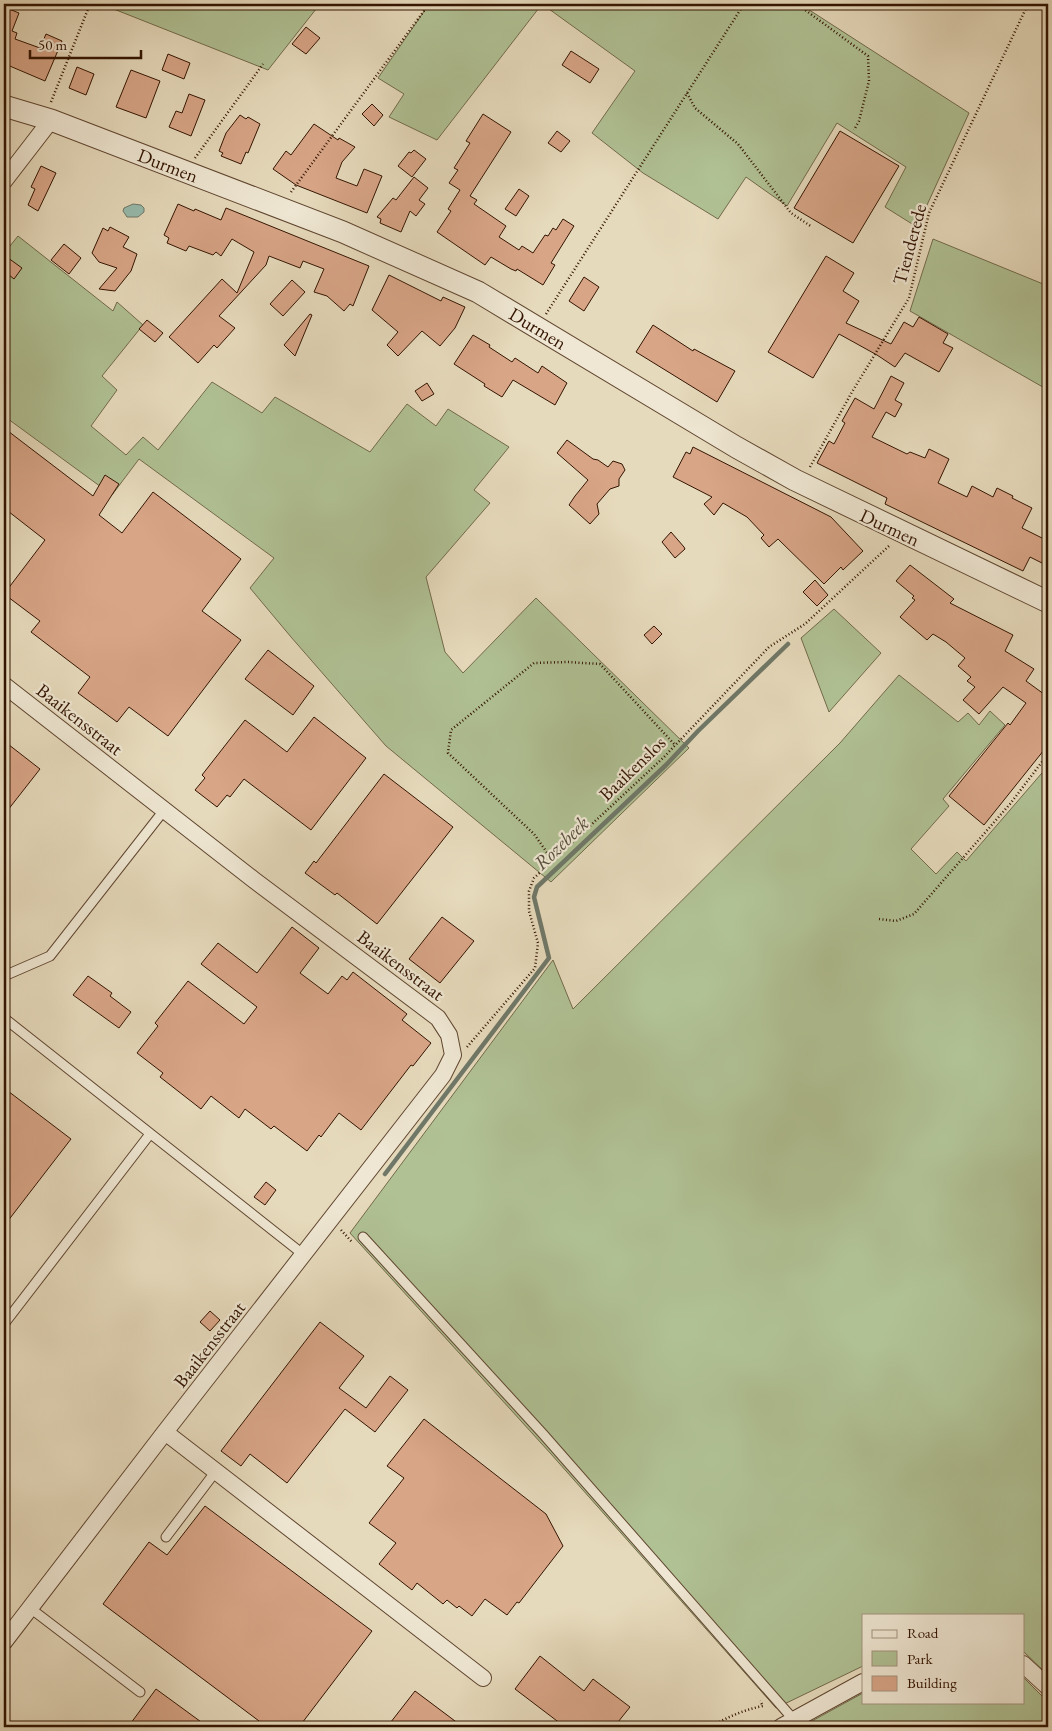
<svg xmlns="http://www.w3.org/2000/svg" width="1052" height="1731" viewBox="0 0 1052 1731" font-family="'EB Garamond',serif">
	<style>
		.green { fill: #b0c194; stroke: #726a4a }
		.water { fill: #97bbad; stroke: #6f7868 }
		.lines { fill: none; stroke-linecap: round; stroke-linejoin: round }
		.stream { stroke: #6f7868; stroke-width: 4.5 }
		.building { fill: #d8a587; stroke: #331401 }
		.service-casing { stroke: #604630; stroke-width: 11 }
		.minor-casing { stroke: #604630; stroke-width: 18 }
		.tertiary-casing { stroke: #604630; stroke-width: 23 }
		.path { stroke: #331401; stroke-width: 2.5; stroke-dasharray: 1 2.5; stroke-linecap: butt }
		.service { stroke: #efe7d3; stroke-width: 9 }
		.minor { stroke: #efe7d3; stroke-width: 16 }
		.tertiary { stroke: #efe7d3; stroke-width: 21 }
		.labels { text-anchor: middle; stroke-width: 4.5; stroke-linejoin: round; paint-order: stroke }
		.street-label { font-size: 19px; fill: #331401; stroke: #efe7d3 }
		.water-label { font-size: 20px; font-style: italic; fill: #564e3d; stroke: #efe7d3 }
	</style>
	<rect width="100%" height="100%" fill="#e6dabc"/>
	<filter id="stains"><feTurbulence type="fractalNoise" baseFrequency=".004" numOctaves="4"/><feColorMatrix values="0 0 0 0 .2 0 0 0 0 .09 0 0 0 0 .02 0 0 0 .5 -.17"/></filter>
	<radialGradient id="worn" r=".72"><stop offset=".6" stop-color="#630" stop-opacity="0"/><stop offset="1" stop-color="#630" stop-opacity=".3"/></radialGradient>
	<path class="green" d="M 101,4 L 320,4 L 268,70 Z
		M 414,4 L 800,4 L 969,113 L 917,227 L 885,207 L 906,167 L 837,123 L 787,206 L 746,177 L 718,219 L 643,173 L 592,133 L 635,71 L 542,4 L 437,140 L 389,117 L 404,94 L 378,78 L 425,10 Z
		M 18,236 L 113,311 L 117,302 L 143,325 L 102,376 L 117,390 L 91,426 L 126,455 L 143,437 L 158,450 L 212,382 L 262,413 L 275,397 L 370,452 L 407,404 L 436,426 L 448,409 L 509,447 L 474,490 L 490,503 L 426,577 L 445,652 L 463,673 L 536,598 L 689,748 L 551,882 L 386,746 L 291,637 L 250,588 L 274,558 L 139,459 L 112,495 L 4,416 L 4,241 L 10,246 Z
		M 933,239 L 1048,286 L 1048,390 L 910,311 Z
		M 834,609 L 881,653 L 829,712 L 801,638 Z
		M 899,675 L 958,722 L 968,713 L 979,725 L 990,711 L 1005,725 L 943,799 L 949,806 L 911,849 L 936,874 L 957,852 L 966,861 L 1048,766 L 1048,1675 L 1023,1651 L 1023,1615 L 863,1615 L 863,1666 L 776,1708 L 551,1454 L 350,1233 L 553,960 L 573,1009 L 840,743 Z
		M 1023,1677 L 1044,1698 L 1048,1699 L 1048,1727 L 801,1727 L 863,1693 L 863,1702 L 1023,1702 Z"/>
	<path class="water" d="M 133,204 L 141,205 L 144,208 L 144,212 L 138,217 L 127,217 L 123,211 L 124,208 Z"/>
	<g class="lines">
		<path class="stream" d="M 385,1174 L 549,958 L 534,897 L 537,887 L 666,765 L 698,731 L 788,644"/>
	</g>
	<path class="building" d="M 4,7 L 19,13 L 12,31 L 17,33 L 15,39 L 40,48 L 46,34 L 62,41 L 45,81 L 5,64 L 4,65 Z
		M 306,27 L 320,38 L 306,54 L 292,44 Z
		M 571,51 L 599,69 L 590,83 L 562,65 Z
		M 168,54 L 190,63 L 184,79 L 162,70 Z
		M 77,67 L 94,74 L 86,95 L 69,88 Z
		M 131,70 L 160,81 L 146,118 L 116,107 Z
		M 189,94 L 205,100 L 191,136 L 169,127 L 176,111 L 182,113 Z
		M 372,104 L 383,115 L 374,126 L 362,114 Z
		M 483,114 L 511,132 L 470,196 L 477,200 L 474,204 L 506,226 L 499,237 L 519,250 L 522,246 L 533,253 L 545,235 L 548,236 L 553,228 L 556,230 L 563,219 L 574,226 L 551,263 L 555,265 L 543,285 L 517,269 L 516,271 L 511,269 L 491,257 L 485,265 L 437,232 L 451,211 L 448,209 L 460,190 L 449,183 L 458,170 L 454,168 L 470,143 L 466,141 Z
		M 240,115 L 246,119 L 248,117 L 260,124 L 248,153 L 246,152 L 241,164 L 221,156 L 223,153 L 219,151 L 226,133 Z
		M 314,124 L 338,140 L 339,138 L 355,147 L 342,162 L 336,178 L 357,186 L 364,169 L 382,176 L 367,213 L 296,185 L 273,169 L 286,151 L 291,155 Z
		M 557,131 L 570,141 L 561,152 L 548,143 Z
		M 840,131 L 899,166 L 853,243 L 794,208 Z
		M 414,150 L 426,159 L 412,177 L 398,166 L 409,152 L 411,153 Z
		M 41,166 L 56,173 L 38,211 L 28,205 L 35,189 L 31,187 Z
		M 414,177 L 428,188 L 419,200 L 425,204 L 416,216 L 410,211 L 401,232 L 380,223 L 381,219 L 377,217 L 393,198 L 396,200 Z
		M 519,189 L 529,196 L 516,216 L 505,209 Z
		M 178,204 L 194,211 L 195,209 L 221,220 L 226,208 L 369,266 L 353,306 L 350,304 L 344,311 L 327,296 L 314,292 L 324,269 L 303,261 L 300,268 L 269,256 L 266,265 L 219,316 L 235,328 L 217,348 L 214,345 L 198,363 L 169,337 L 222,279 L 237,293 L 254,252 L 232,239 L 221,256 L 216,252 L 213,255 L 189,246 L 186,251 L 167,243 L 169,238 L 164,235 Z
		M 110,227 L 129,237 L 123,247 L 137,254 L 131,271 L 115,291 L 99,289 L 117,268 L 99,262 L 92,253 L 103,228 L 108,231 Z
		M 64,244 L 81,258 L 69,274 L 51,260 Z
		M 4,255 L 22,268 L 14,279 L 4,271 Z
		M 826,256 L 854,273 L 843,291 L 859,301 L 846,323 L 891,344 L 904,322 L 913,327 L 919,317 L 948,334 L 943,343 L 953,348 L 939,372 L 905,353 L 895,367 L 877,355 L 839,334 L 813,378 L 768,352 Z
		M 389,275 L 441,301 L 443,297 L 465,307 L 455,328 L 440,346 L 422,331 L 398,356 L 387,345 L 398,332 L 372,310 Z
		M 584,277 L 599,287 L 584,311 L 569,301 Z
		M 292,280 L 305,292 L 283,316 L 270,304 Z
		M 310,314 L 312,315 L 295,356 L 284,345 Z
		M 147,320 L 163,333 L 155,342 L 139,329 Z
		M 653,325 L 693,351 L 694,349 L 735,371 L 717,402 L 636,352 Z
		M 473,335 L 490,345 L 489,347 L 512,362 L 515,358 L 538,373 L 542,366 L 567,383 L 555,405 L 513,380 L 502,397 L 484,386 L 485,384 L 454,364 Z
		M 891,376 L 904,383 L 895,400 L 902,404 L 895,417 L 886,412 L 872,437 L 907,454 L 910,452 L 925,458 L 929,449 L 949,459 L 938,483 L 967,497 L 972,486 L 993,497 L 997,488 L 1013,496 L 1012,498 L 1032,508 L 1022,528 L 1048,541 L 1048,566 L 1030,557 L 1023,571 L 885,504 L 887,498 L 817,463 L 829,441 L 834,444 L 845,423 L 842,421 L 855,398 L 874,409 Z
		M 427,383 L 434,394 L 422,401 L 415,391 Z
		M 4,428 L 93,496 L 105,475 L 119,484 L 99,515 L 122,533 L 153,492 L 241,559 L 202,611 L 241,640 L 168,736 L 129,707 L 117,722 L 78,693 L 90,677 L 31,632 L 40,621 L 4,594 L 45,540 L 4,508 Z
		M 567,440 L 593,459 L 598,460 L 608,467 L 613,461 L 622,464 L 625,470 L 619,479 L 619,486 L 610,489 L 597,504 L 599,514 L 590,524 L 569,505 L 575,496 L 588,480 L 557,453 Z
		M 693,447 L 831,517 L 863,551 L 843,570 L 841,567 L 824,584 L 778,539 L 769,547 L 761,538 L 764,535 L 747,517 L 723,503 L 714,515 L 704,504 L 712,497 L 673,477 L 686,452 L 690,454 Z
		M 671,532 L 684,547 L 685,549 L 675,558 L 662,542 Z
		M 910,565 L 954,599 L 950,603 L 1013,635 L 1005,651 L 1034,669 L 1026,681 L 1048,697 L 1048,745 L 984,825 L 949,796 L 1008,723 L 1010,725 L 1026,703 L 1003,687 L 979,714 L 963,700 L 975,687 L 967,681 L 971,677 L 958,666 L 965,658 L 946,642 L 933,634 L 927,640 L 900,617 L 915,600 L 912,598 L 914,596 L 896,581 Z
		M 815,580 L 828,595 L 817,606 L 803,592 Z
		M 654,626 L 662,634 L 652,644 L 644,635 Z
		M 268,650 L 314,686 L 293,715 L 245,679 Z
		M 314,717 L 366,758 L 311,830 L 244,779 L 230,797 L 227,795 L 217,807 L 195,790 L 205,778 L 202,775 L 245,720 L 287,752 Z
		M 4,741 L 40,769 L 4,815 Z
		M 384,774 L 453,827 L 377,924 L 337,893 L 335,895 L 305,873 L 314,861 L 316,863 Z
		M 442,917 L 474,941 L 440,983 L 409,959 Z
		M 292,927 L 319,948 L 300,973 L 328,994 L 342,976 L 347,980 L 353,972 L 407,1014 L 402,1020 L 431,1043 L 413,1066 L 411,1065 L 361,1130 L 339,1113 L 321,1137 L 319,1135 L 307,1151 L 274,1126 L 271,1129 L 245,1109 L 239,1118 L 211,1096 L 201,1109 L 160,1077 L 163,1073 L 137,1053 L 158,1026 L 155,1023 L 188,981 L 244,1024 L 257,1007 L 201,964 L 218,943 L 257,973 Z
		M 88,976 L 112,993 L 110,996 L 131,1012 L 119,1028 L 73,995 Z
		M 4,1088 L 71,1139 L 4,1226 Z
		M 266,1182 L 276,1190 L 265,1205 L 254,1197 Z
		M 210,1311 L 220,1320 L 210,1331 L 200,1322 Z
		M 320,1322 L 364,1356 L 339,1388 L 366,1408 L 390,1376 L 408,1390 L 375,1432 L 345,1409 L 287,1483 L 250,1454 L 241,1466 L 221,1451 Z
		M 424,1419 L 546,1514 L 563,1546 L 519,1603 L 517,1602 L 507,1615 L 485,1599 L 472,1616 L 459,1606 L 457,1608 L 447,1600 L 443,1604 L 417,1583 L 412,1590 L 379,1564 L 396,1543 L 369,1523 L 404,1478 L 387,1466 Z
		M 205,1506 L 372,1631 L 299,1727 L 267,1727 L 103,1604 L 149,1542 L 167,1555 Z
		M 540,1656 L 584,1691 L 593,1679 L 630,1707 L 614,1727 L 565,1727 L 515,1689 Z
		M 156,1689 L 208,1727 L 128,1727 Z
		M 415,1691 L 463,1727 L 387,1727 Z"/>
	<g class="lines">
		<g class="service-casing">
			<path id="service" d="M 4,976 L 50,956 L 165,809
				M 4,1018 L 304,1255
				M 363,1237 L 543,1434 L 794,1720
				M 4,1324 L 150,1134
				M 166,1537 L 216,1471
				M 30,1608 L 140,1692"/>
		</g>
		<g class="minor-casing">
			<path id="minor" d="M 4,181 L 51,120
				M 4,685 L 254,880 L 438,1018 L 449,1035 L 453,1055 L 443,1075 L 165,1432 L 4,1642
				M 165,1432 L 483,1678
				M 1023,1664 L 1048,1687
				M 781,1727 L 863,1682"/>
		</g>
		<g class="tertiary-casing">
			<path id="tertiary" d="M 4,106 L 51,120 L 343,232 L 478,292 L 736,447 L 795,480 L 1048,602"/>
		</g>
		<path class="path" d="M 797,4 L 868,56 L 869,81 L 859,121 L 854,130
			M 687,93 L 695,108 L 738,144 L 791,213 L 812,227
			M 51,102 L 90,4
			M 195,158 L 263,64
			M 291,192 L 429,4
			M 546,314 L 744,4
			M 810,467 L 852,392 L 909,298 L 929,213 L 1028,4
			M 553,861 L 534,834 L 448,753 L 451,730 L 534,663 L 567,662 L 600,664 L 675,745
			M 879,919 L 896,921 L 914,914 L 1010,804 L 1048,754
			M 467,1047 L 535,968 L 538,943 L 529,911 L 529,891 L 534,878 L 664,757 L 769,647 L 805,624 L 890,545
			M 341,1230 L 352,1242
			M 710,1727 C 728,1717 743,1710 763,1706 L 760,1701"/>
		<use href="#service" class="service"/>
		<use href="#minor" class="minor"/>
		<use href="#tertiary" class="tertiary"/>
	</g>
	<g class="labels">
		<g class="street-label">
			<text transform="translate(168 165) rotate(21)" y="7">Durmen</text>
			<text transform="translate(909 244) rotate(-75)" y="7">Tienderede</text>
			<text transform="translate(538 328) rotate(31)" y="7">Durmen</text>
			<text transform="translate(890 527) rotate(25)" y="7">Durmen</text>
			<text transform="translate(80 719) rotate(38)" y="7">Baaikensstraat</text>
			<text transform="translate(632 768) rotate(-44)" y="7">Baaikenslos</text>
			<text transform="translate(401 965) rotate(37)" y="7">Baaikensstraat</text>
			<text transform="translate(209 1344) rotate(-52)" y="7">Baaikensstraat</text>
		</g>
		<g class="water-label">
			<text transform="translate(561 843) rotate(-44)" y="7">Rozebeek</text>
		</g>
	</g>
	<rect width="1052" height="1731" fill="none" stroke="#e6dabc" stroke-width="20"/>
	<rect x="5" y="5" width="1042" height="1721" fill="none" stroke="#331401" stroke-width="2.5"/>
	<rect x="10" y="10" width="1032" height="1711" fill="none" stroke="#331401"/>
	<rect x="862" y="1614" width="162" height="90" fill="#efe7d3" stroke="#a4937f"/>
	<rect x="872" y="1630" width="25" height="8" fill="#efe7d3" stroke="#a4937f"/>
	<text x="907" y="1638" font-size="15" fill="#331401">Road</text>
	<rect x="872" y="1651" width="25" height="15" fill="#b0c194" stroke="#a4937f"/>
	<text x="907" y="1664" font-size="15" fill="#331401">Park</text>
	<rect x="872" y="1676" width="25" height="15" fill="#d8a587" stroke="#a4937f"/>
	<text x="907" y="1688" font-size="15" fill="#331401">Building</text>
	<path d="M30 50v8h111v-8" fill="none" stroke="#331401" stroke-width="2.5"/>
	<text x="38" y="50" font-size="15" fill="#331401" stroke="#efe7d3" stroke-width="4" paint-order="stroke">50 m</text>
	<rect width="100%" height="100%" filter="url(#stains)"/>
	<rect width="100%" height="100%" fill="url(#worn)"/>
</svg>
